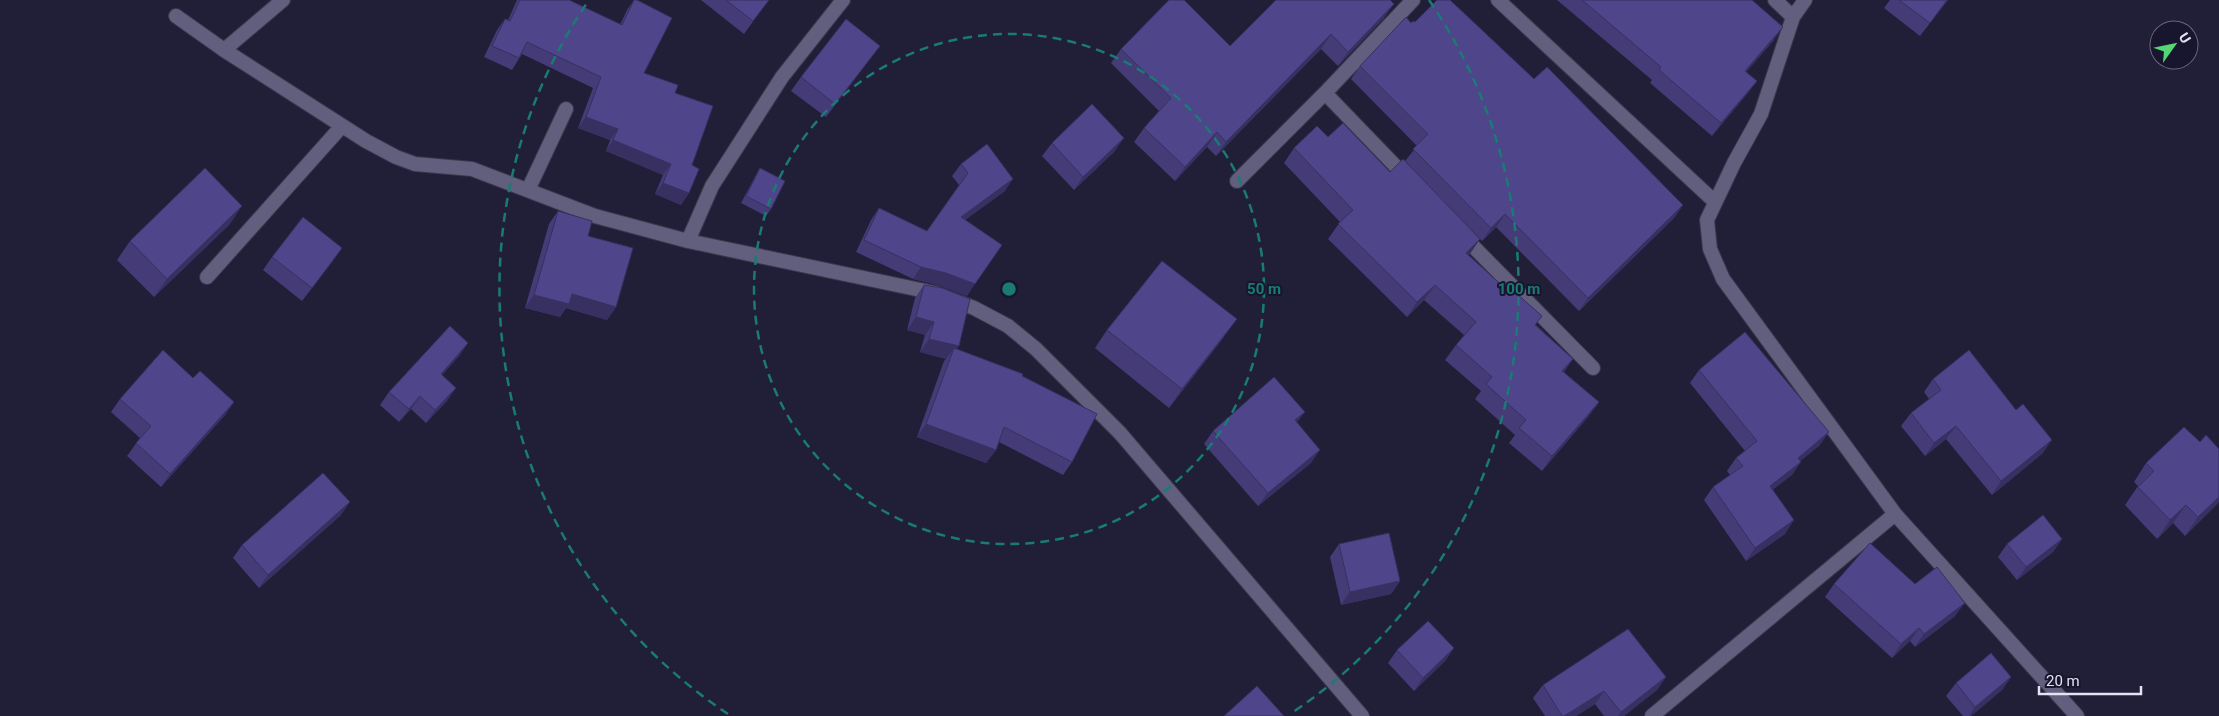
<svg xmlns="http://www.w3.org/2000/svg" width="2219" height="716" viewBox="0 0 2219 716" font-family="Roboto,sans-serif">
	<style>
		.lines { fill: none; stroke-linecap: round; stroke-linejoin: round }
		.minor-casing { stroke: #3b374e; stroke-width: 16 }
		.minor { stroke: #615f7d; stroke-width: 14 }
		.wall { fill: #443b77 }
		.shaded-wall { fill: #373061 }
		.building { fill: #4f458a; stroke: #373061 }
		.ring { fill: none; stroke: #1a7b75; stroke-width: 2.5; stroke-dasharray: 9 6 }
		.centre { fill: #1a7b75; stroke: #18152e; stroke-width: 2.5 }
		.ring-label { font-size: 15px; text-anchor: middle; font-weight: bold; fill: #1a7b75; stroke: #18152e; stroke-width: 4; stroke-linejoin: round; paint-order: stroke }
	</style>
	<rect width="100%" height="100%" fill="#211e38"/>
	<g class="lines">
		<g class="minor-casing">
			<path id="minor" d="M 843,0 L 782,77 L 712,186 L 688,241 L 935,293 L 974,308 L 1008,326 L 1036,349 L 1120,433 L 1362,716
				M 1498,0 L 1715,202
				M 1775,0 L 1793,17
				M 1805,0 L 1793,17 L 1761,114 L 1734,163 L 1707,220 L 1710,249 L 1723,279 L 1895,514 L 2077,716
				M 176,16 L 224,50 L 366,141 L 396,157 L 415,164 L 472,169 L 595,216 L 688,241
				M 224,50 L 283,0
				M 1325,93 L 1408,179
				M 1237,181 L 1325,93 L 1413,0
				M 528,190 L 566,109
				M 1461,234 L 1593,368
				M 207,277 L 342,126
				M 1652,716 L 1895,514"/>
		</g>
		<use href="#minor" class="minor"/>
	</g>
	<path class="wall" d="M 517,0 L 569,0 L 620,25 L 627,10 L 634,0 L 644,73 L 675,93 L 692,165 L 689,193 L 681,205 L 655,194 L 663,175 L 606,151 L 610,140 L 578,128 L 593,88 L 522,54 L 512,70 L 484,57 L 497,30 L 505,19 L 508,20 Z
		M 701,0 L 769,0 L 744,34 Z
		M 1557,0 L 1752,0 L 1774,40 L 1746,72 L 1757,81 L 1747,94 L 1712,136 L 1650,83 L 1652,80 Z
		M 1890,0 L 1948,0 L 1920,36 L 1884,8 Z
		M 1384,18 L 1338,66 L 1321,49 L 1216,156 L 1207,147 L 1175,181 L 1134,142 L 1144,128 L 1159,111 L 1111,63 L 1121,49 L 1230,46 Z
		M 1415,22 L 1534,79 L 1683,205 L 1674,218 L 1579,311 L 1496,227 L 1482,241 L 1480,239 L 1468,255 L 1536,325 L 1573,359 L 1564,372 L 1599,402 L 1588,417 L 1542,471 L 1509,443 L 1515,435 L 1475,399 L 1481,391 L 1445,360 L 1456,345 L 1464,335 L 1424,300 L 1407,317 L 1328,239 L 1340,222 L 1284,163 L 1294,148 L 1328,137 L 1390,172 L 1405,161 L 1417,146 L 1351,79 L 1360,66 L 1411,23 Z
		M 870,59 L 826,117 L 791,91 L 801,77 Z
		M 1052,143 L 1115,151 L 1074,190 L 1042,156 Z
		M 961,164 L 1005,191 L 965,220 L 967,296 L 938,285 L 913,279 L 856,252 L 871,220 L 879,208 L 927,231 L 959,185 L 952,176 Z
		M 760,168 L 771,209 L 766,216 L 741,203 L 756,175 Z
		M 558,211 L 588,236 L 616,307 L 607,320 L 566,308 L 560,317 L 525,308 L 549,224 Z
		M 230,224 L 154,297 L 117,260 L 130,241 Z
		M 272,257 L 333,261 L 302,301 L 263,270 Z
		M 924,285 L 956,349 L 1022,376 L 1072,462 L 1063,475 L 999,442 L 996,450 L 986,463 L 917,437 L 944,361 L 946,359 L 920,352 L 925,335 L 907,330 L 915,298 Z
		M 1107,330 L 1224,337 L 1169,408 L 1095,348 Z
		M 468,343 L 459,356 L 442,375 L 447,401 L 426,423 L 411,409 L 399,422 L 380,405 L 389,392 Z
		M 1699,370 L 1820,445 L 1800,461 L 1792,475 L 1773,489 L 1785,534 L 1746,561 L 1704,500 L 1713,487 L 1730,475 L 1727,471 L 1736,458 L 1745,451 L 1690,383 Z
		M 193,378 L 234,402 L 225,415 L 161,487 L 127,456 L 140,438 L 111,412 L 120,399 Z
		M 1933,379 L 2043,453 L 1992,495 L 1946,439 L 1925,456 L 1901,426 L 1911,413 L 1929,399 L 1924,392 Z
		M 1297,423 L 1311,463 L 1258,506 L 1204,444 L 1213,431 Z
		M 2146,463 L 2219,502 L 2185,536 L 2173,523 L 2157,539 L 2125,505 L 2138,486 L 2134,482 Z
		M 341,515 L 259,588 L 233,558 L 242,545 Z
		M 2062,539 L 2053,552 L 2017,580 L 1998,557 L 2007,544 Z
		M 1339,544 L 1400,581 L 1391,594 L 1341,605 L 1330,557 Z
		M 1834,584 L 1955,616 L 1915,647 L 1910,641 L 1892,658 L 1825,597 Z
		M 1454,648 L 1445,661 L 1414,691 L 1388,663 L 1397,650 Z
		M 1666,677 L 1657,690 L 1624,716 L 1604,716 L 1595,704 L 1576,716 L 1545,716 L 1533,698 L 1543,685 Z
		M 2011,677 L 2002,690 L 1971,716 L 1963,716 L 1946,696 L 1956,683 Z"/>
	<path class="shaded-wall" d="M 1947,0 L 1948,0 L 1920,36 L 1930,23 Z
		M 1394,4 L 1384,18 L 1338,66 L 1348,52 Z
		M 1783,27 L 1774,40 L 1736,84 L 1745,71 Z
		M 1331,34 L 1321,49 L 1216,156 L 1226,142 Z
		M 880,46 L 870,59 L 826,117 L 835,104 Z
		M 1757,81 L 1747,94 L 1712,136 L 1721,123 Z
		M 586,117 L 618,129 L 610,140 L 578,128 Z
		M 1217,132 L 1207,147 L 1175,181 L 1185,167 Z
		M 1124,138 L 1115,151 L 1074,190 L 1083,177 Z
		M 613,140 L 671,164 L 663,175 L 606,151 Z
		M 1013,179 L 1005,191 L 952,229 L 961,217 Z
		M 663,183 L 689,193 L 681,205 L 655,194 Z
		M 1683,205 L 1674,218 L 1579,311 L 1588,298 Z
		M 242,206 L 230,224 L 154,297 L 167,279 Z
		M 1505,214 L 1496,227 L 1482,241 L 1491,228 Z
		M 1480,239 L 1470,254 L 1455,268 L 1466,253 Z
		M 342,248 L 333,261 L 302,301 L 312,288 Z
		M 921,267 L 946,273 L 975,284 L 967,296 L 938,285 L 913,279 Z
		M 1435,285 L 1424,300 L 1407,317 L 1417,302 Z
		M 572,294 L 616,307 L 607,320 L 566,308 L 560,317 L 525,308 L 534,295 Z
		M 916,317 L 934,322 L 925,335 L 907,330 Z
		M 1237,319 L 1224,337 L 1169,408 L 1182,389 Z
		M 929,339 L 959,346 L 950,359 L 954,348 L 946,359 L 920,352 Z
		M 468,343 L 459,356 L 431,387 L 441,374 Z
		M 1573,359 L 1562,374 L 1562,371 Z
		M 456,388 L 447,401 L 426,423 L 435,410 Z
		M 420,396 L 411,409 L 399,422 L 409,409 Z
		M 234,402 L 225,415 L 161,487 L 170,474 Z
		M 1599,402 L 1588,417 L 1542,471 L 1552,456 Z
		M 1305,412 L 1295,425 L 1295,420 Z
		M 926,424 L 996,450 L 986,463 L 917,437 Z
		M 1956,426 L 1946,439 L 1925,456 L 1934,443 Z
		M 1829,432 L 1820,445 L 1788,471 L 1798,458 Z
		M 2052,440 L 2043,453 L 1992,495 L 2001,481 Z
		M 1320,450 L 1311,463 L 1258,506 L 1268,493 Z
		M 1801,462 L 1792,475 L 1761,499 L 1770,486 Z
		M 2219,497 L 2219,502 L 2185,536 L 2198,517 Z
		M 350,502 L 341,515 L 259,588 L 268,575 Z
		M 2186,505 L 2173,523 L 2157,539 L 2170,520 Z
		M 1794,520 L 1785,534 L 1746,561 L 1755,548 Z
		M 2062,539 L 2053,552 L 2017,580 L 2026,567 Z
		M 1400,581 L 1391,594 L 1341,605 L 1350,592 Z
		M 1965,603 L 1955,616 L 1915,647 L 1924,634 Z
		M 1919,628 L 1910,641 L 1892,658 L 1901,644 Z
		M 1454,648 L 1445,661 L 1414,691 L 1423,678 Z
		M 1666,677 L 1657,690 L 1624,716 L 1618,716 L 1621,712 Z
		M 2011,677 L 2002,690 L 1971,716 L 1969,716 L 1975,707 Z
		M 1604,691 L 1595,704 L 1576,716 L 1564,716 Z"/>
	<path class="building" d="M 520,0 L 569,0 L 622,25 L 634,0 L 637,0 L 672,18 L 644,73 L 678,85 L 675,93 L 713,106 L 692,165 L 699,169 L 689,193 L 663,183 L 671,164 L 613,140 L 618,129 L 586,117 L 601,77 L 527,42 L 519,58 L 492,46 L 505,19 L 510,21 Z
		M 726,0 L 769,0 L 753,21 Z
		M 1169,0 L 1184,0 L 1230,46 L 1276,0 L 1390,0 L 1394,4 L 1348,52 L 1331,34 L 1226,142 L 1217,132 L 1185,167 L 1144,128 L 1171,98 L 1121,49 Z
		M 1437,0 L 1450,0 L 1534,79 L 1547,67 L 1683,205 L 1588,298 L 1505,214 L 1491,228 L 1413,149 L 1428,134 L 1360,66 L 1406,17 L 1411,23 L 1413,21 L 1415,22 Z
		M 1582,0 L 1752,0 L 1783,27 L 1745,71 L 1757,81 L 1721,123 L 1659,70 L 1661,67 Z
		M 1899,0 L 1947,0 L 1930,23 Z
		M 846,19 L 880,46 L 835,104 L 801,77 Z
		M 1092,104 L 1124,138 L 1083,177 L 1052,143 Z
		M 1343,123 L 1390,172 L 1403,159 L 1480,239 L 1466,253 L 1506,289 L 1508,286 L 1542,316 L 1535,325 L 1573,359 L 1562,371 L 1599,402 L 1552,456 L 1519,428 L 1526,420 L 1486,384 L 1492,377 L 1456,345 L 1476,322 L 1435,285 L 1417,302 L 1338,224 L 1353,210 L 1294,148 L 1317,126 L 1328,137 Z
		M 987,144 L 1013,179 L 961,217 L 1002,245 L 975,284 L 946,273 L 921,267 L 864,240 L 879,208 L 927,231 L 968,173 L 961,164 Z
		M 205,168 L 242,206 L 167,279 L 130,241 Z
		M 760,168 L 785,181 L 771,209 L 746,196 Z
		M 558,211 L 592,221 L 588,236 L 633,248 L 616,307 L 572,294 L 569,304 L 534,295 Z
		M 303,217 L 342,248 L 312,288 L 272,257 Z
		M 1162,261 L 1237,319 L 1182,389 L 1107,330 Z
		M 924,285 L 942,288 L 970,299 L 959,346 L 929,339 L 934,322 L 916,317 Z
		M 450,326 L 468,343 L 441,374 L 456,388 L 435,410 L 420,396 L 409,409 L 389,392 Z
		M 1745,332 L 1829,432 L 1798,458 L 1801,462 L 1770,486 L 1794,520 L 1755,548 L 1713,487 L 1743,466 L 1736,458 L 1757,441 L 1699,370 Z
		M 954,348 L 1023,374 L 1022,376 L 1097,414 L 1072,462 L 1004,427 L 996,450 L 926,424 Z
		M 163,350 L 193,378 L 200,371 L 234,402 L 170,474 L 136,443 L 151,426 L 120,399 Z
		M 1969,350 L 2016,410 L 2023,404 L 2052,440 L 2001,481 L 1956,426 L 1934,443 L 1911,413 L 1941,390 L 1933,379 Z
		M 1274,377 L 1305,412 L 1295,420 L 1320,450 L 1268,493 L 1213,431 Z
		M 2184,427 L 2200,442 L 2206,435 L 2219,449 L 2219,497 L 2198,517 L 2186,505 L 2170,520 L 2138,487 L 2154,471 L 2146,463 Z
		M 323,473 L 350,502 L 268,575 L 242,545 Z
		M 2043,515 L 2062,539 L 2026,567 L 2007,544 Z
		M 1389,533 L 1400,581 L 1350,592 L 1339,544 Z
		M 1870,543 L 1915,584 L 1937,567 L 1965,603 L 1924,634 L 1919,628 L 1901,644 L 1834,584 Z
		M 1428,621 L 1454,648 L 1423,678 L 1397,650 Z
		M 1628,629 L 1666,677 L 1621,712 L 1604,691 L 1564,716 L 1562,716 L 1543,685 Z
		M 1991,653 L 2011,677 L 1975,707 L 1956,683 Z
		M 1257,686 L 1284,716 L 1224,716 Z"/>
	<g class="ring">
		<circle cx="1009" cy="289" r="255"/>
		<path d="M728 714A510 510 0 0 1 589 0M1429 0A510 510 0 0 1 1290 714"/>
	</g>
	<circle cx="1009" cy="289" r="8" class="centre"/>
	<g class="ring-label">
		<text x="1264" y="294">50 m</text>
		<text x="1519" y="294">100 m</text>
	</g>
	<g transform="translate(2174 45) rotate(57)"><circle r="24" fill="#18152e" stroke="#69677d"/>
	<path d="M0-4L9 19L0 12L-9 19Z" fill="#53d673"/>
	<text y="-8" font-size="14" font-weight="bold" text-anchor="middle" fill="#e3e3f4">U</text>
	</g>
	<path d="M2039 686v8h102v-8" fill="none" stroke="#e3e3f4" stroke-width="2.5"/>
	<text x="2046" y="686" font-size="15" fill="#e3e3f4" stroke="#18152e" stroke-width="4" paint-order="stroke">20 m</text>
</svg>
